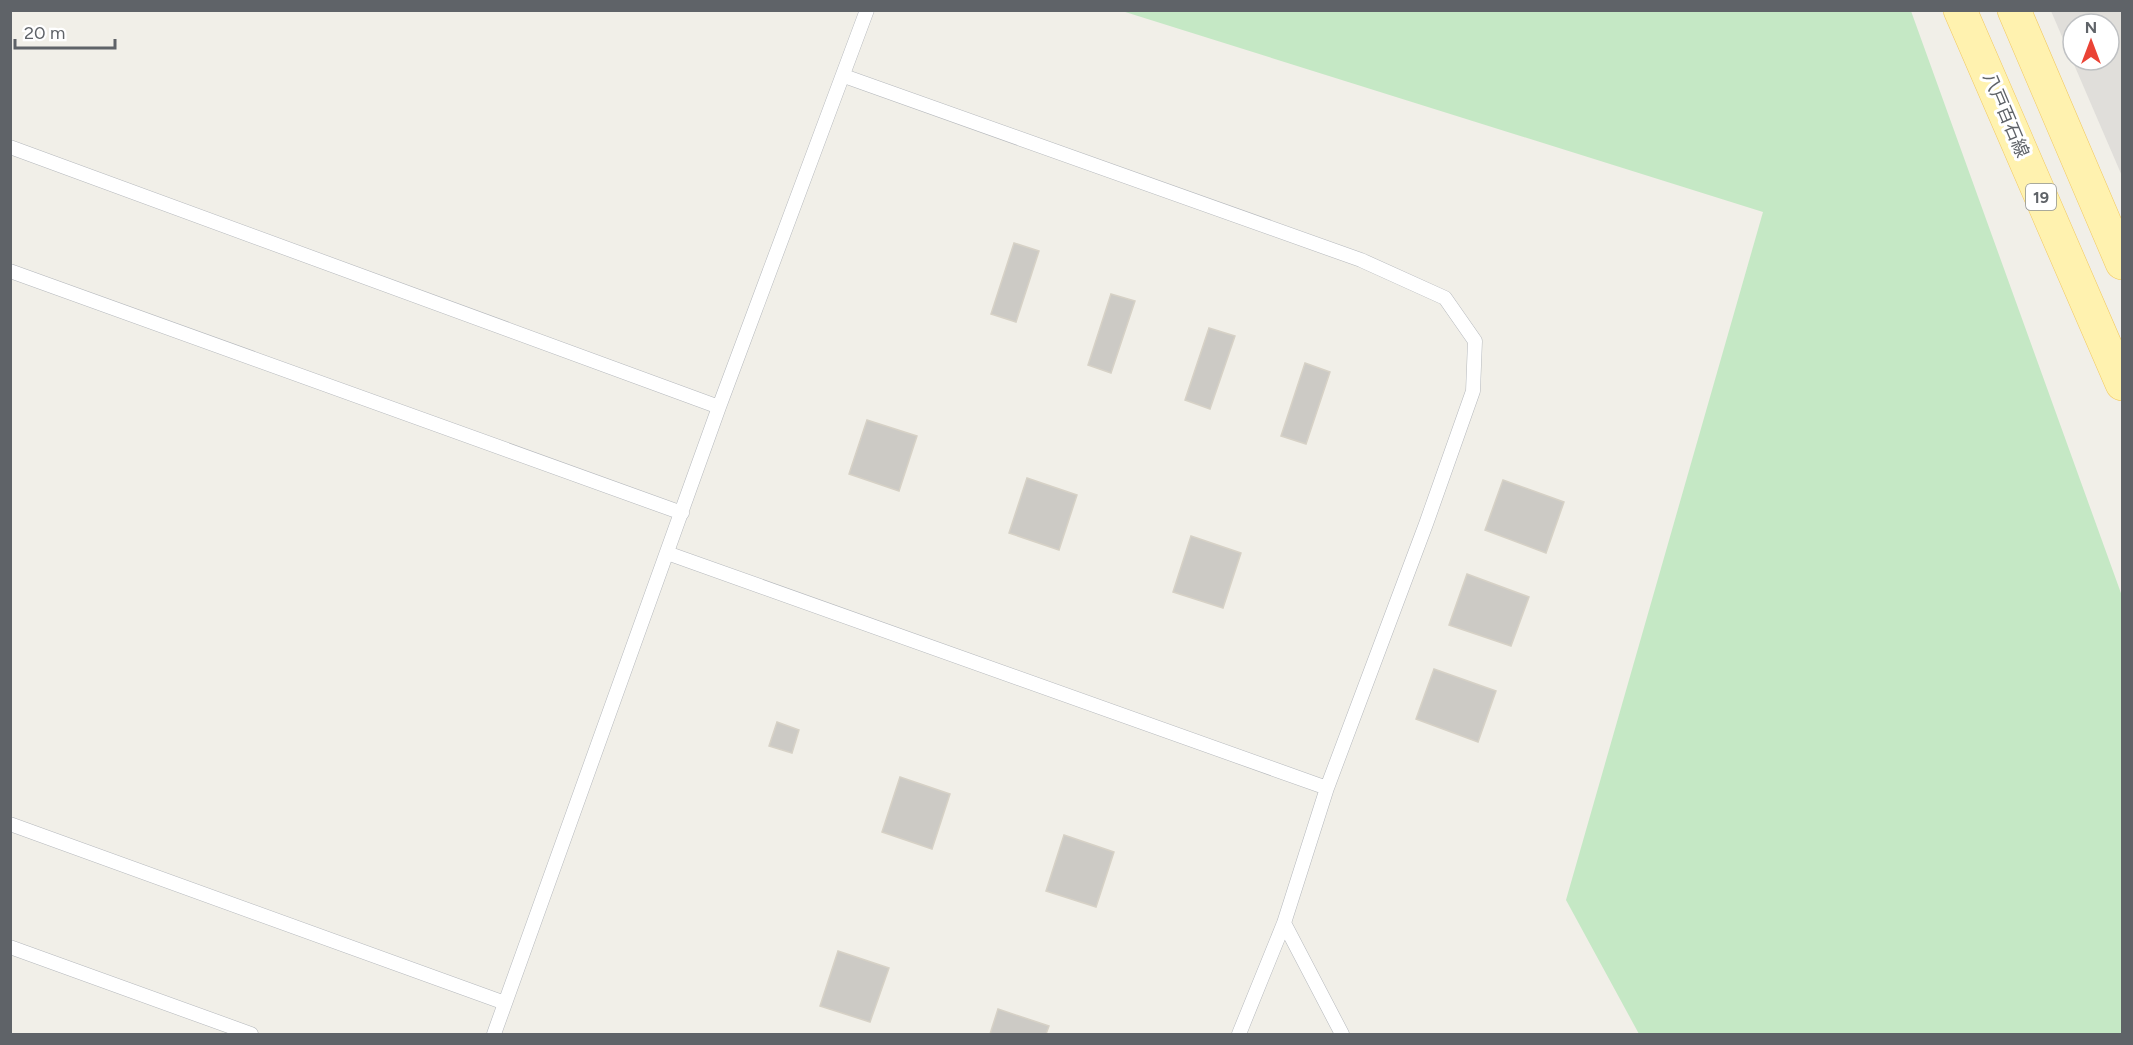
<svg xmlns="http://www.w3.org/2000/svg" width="2133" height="1045" viewBox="0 0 2133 1045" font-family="Figtree,'Noto Sans JP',sans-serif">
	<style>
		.industrial { fill: #e0deda; fill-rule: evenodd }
		.green { fill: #c5e8c5 }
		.building { fill: #cccac5; stroke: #d6d1c6; stroke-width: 1.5 }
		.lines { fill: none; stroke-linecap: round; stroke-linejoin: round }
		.service-casing { stroke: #b5b8bc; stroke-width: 15 }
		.primary-casing { stroke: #f2c960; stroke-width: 34 }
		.service { stroke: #fff; stroke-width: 14 }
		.primary { stroke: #fff2af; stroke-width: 33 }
		.labels { text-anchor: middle; stroke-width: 6; stroke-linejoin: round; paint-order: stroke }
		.shield { fill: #fff; stroke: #8f9295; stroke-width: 1.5 }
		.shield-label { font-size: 16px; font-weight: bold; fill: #5f6368 }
		.street-label { font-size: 18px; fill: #5f6368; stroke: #fff }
	</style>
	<rect width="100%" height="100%" fill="#f1efe8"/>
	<path class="industrial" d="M 2051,11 L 2122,11 L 2122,176 ZM 2073,24 L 2109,24 L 2109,60 L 2073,60 Z"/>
	<path class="green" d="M 1122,11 L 1911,11 L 2122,596 L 2122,1034 L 1639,1034 L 1566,900 L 1763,212 Z"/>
	<path class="building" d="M 1014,243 L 1039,251 L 1016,322 L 991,314 Z
		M 1111,294 L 1135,301 L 1111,373 L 1088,365 Z
		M 1209,328 L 1235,336 L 1210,409 L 1185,400 Z
		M 1305,363 L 1330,372 L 1306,444 L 1281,436 Z
		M 867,420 L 917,436 L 899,491 L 849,474 Z
		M 1027,478 L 1077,495 L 1059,550 L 1009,533 Z
		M 1503,480 L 1564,502 L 1546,553 L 1485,530 Z
		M 1191,536 L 1241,553 L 1223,608 L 1173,592 Z
		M 1467,574 L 1529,597 L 1511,646 L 1449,625 Z
		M 1434,669 L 1496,691 L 1478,742 L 1416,719 Z
		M 777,722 L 799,730 L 792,753 L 769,746 Z
		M 900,777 L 950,794 L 932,849 L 882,832 Z
		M 1064,835 L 1114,852 L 1096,907 L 1046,891 Z
		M 838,951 L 889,968 L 870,1022 L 820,1006 Z
		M 998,1009 L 1049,1026 L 1046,1034 L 990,1034 Z"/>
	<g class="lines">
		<g class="service-casing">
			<path id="service" d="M 844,76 L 1361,260 L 1445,298 L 1475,341 L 1473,391 L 1426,524 L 1327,788 L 1284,923 L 1342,1034
				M 10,147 L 719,407
				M 10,271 L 682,513
				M 667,553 L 1327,788
				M 10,824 L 505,1003
				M 10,947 L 251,1034
				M 494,1034 L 719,407 L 867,10
				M 1239,1034 L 1284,923"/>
		</g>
		<g class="primary-casing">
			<path id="primary" d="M 1960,10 L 2122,384
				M 2014,10 L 2122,263"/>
		</g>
		<use href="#service" class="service"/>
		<use href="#primary" class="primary"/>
	</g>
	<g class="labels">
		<rect class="shield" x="2026" y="184" width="30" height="26" rx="4.5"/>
		<g class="shield-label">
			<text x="2041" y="203">19</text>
		</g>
		<g class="street-label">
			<text transform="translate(2006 115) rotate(67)" y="6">八戸百石線</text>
		</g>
	</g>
	<rect width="2133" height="1045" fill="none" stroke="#5f6368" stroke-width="24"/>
	<g transform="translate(2091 42)"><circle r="28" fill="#ffffff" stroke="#bfc1c3" stroke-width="1.5"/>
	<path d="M0-4.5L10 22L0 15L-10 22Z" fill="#ea4335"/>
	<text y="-9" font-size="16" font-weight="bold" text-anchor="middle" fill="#5f6368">N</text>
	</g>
	<path d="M15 39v9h100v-9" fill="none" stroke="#5f6368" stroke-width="3"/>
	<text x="24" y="39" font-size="18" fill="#5f6368" stroke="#ffffff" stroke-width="4.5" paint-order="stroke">20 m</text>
</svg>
